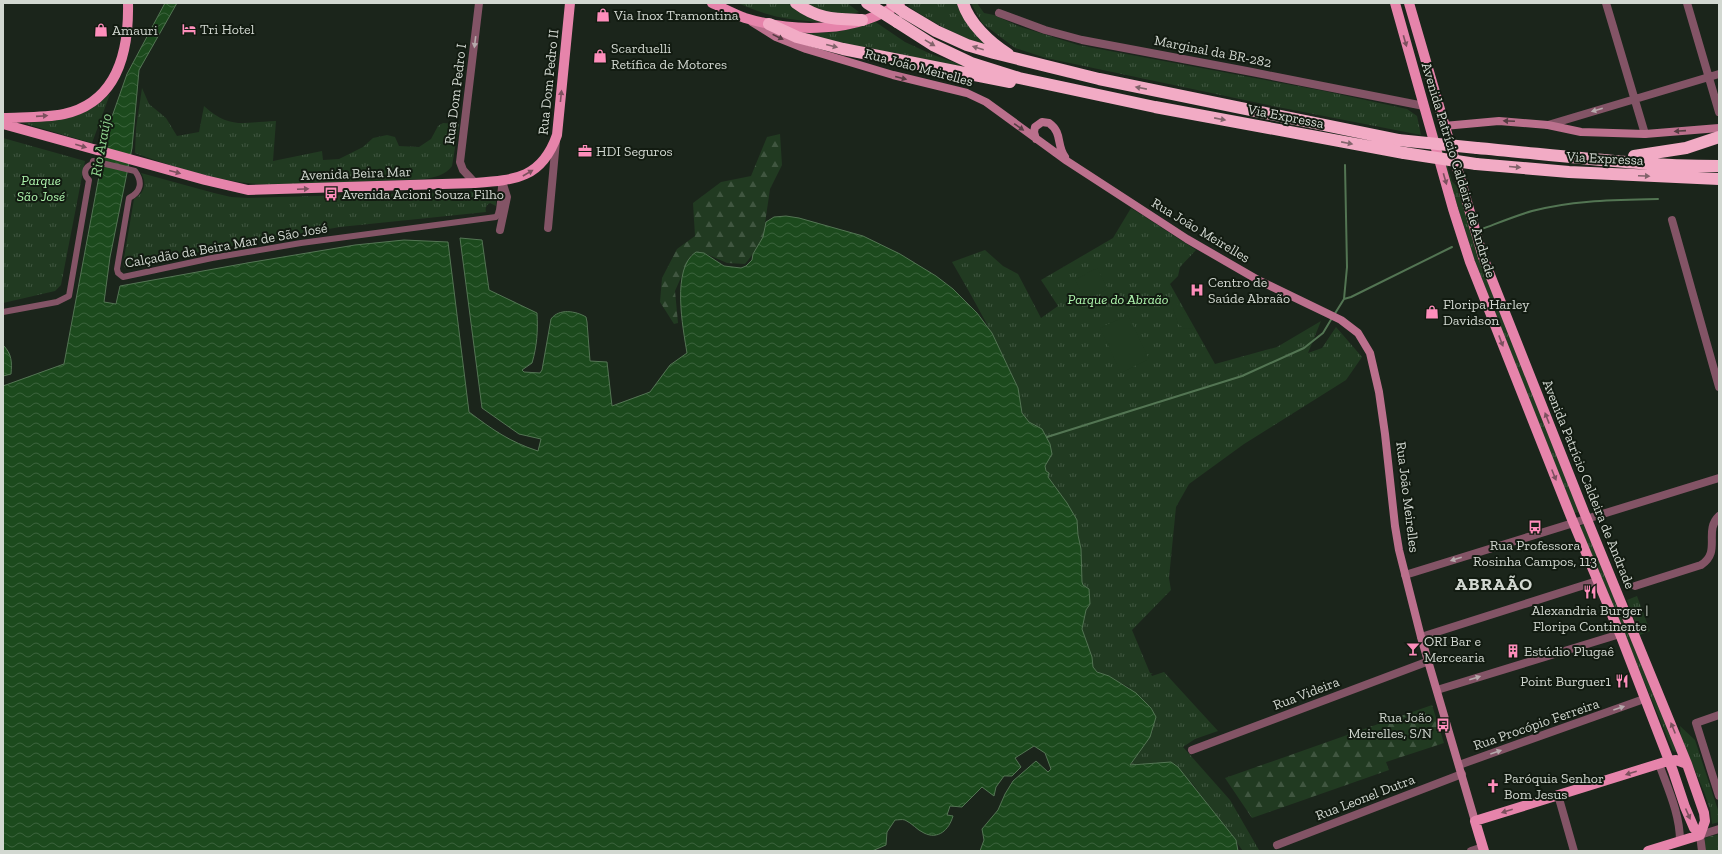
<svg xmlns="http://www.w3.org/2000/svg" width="1722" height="854" viewBox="0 0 1722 854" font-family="'Zilla Slab',serif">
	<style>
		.grass { fill: url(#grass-tufts) }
		.forest { fill: url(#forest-firs) }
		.garden { fill: #213a21 }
		.water { fill: url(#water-waves); stroke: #537553 }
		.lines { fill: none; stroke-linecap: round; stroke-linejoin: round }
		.stream { stroke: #537553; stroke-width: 2 }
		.pedestrian { stroke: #835466; stroke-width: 6 }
		.minor { stroke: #835466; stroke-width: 8 }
		.tertiary { stroke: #835466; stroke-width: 8 }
		.secondary { stroke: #bb708d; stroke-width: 8 }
		.primary { stroke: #e684ab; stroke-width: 10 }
		.motorway { stroke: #f2abc5; stroke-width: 12 }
		.motorway-bridge { stroke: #f2abc5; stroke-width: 12 }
		.oneway { fill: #563d43 }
		.oneway2 { fill: #7c505e }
		.oneway3 { fill: #b6aaac }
		.oneway4 { fill: #82636b }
		.labels { text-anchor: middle; stroke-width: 4; stroke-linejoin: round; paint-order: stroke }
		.poi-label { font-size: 14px; fill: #d2d8d1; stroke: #121b11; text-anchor: start }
		.street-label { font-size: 14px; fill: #d2d8d1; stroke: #121b11 }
		.park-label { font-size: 14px; font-style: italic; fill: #aef4ad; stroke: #121b11 }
		.water-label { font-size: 15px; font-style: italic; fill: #93d892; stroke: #121b11 }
		.district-label { font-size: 18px; font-weight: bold; letter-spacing: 1px; fill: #d2d8d1; stroke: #121b11 }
	</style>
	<defs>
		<pattern id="grass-tufts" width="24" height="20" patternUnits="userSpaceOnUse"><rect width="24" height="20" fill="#213a21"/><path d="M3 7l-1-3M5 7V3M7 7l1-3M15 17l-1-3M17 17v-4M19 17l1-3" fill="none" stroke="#405640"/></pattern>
		<pattern id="forest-firs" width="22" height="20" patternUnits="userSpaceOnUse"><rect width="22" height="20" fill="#213a21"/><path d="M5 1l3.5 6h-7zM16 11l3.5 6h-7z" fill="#405640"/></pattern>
		<pattern id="water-waves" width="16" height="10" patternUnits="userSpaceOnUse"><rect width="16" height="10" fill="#1c4a1d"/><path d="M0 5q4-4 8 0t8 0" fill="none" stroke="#3c633d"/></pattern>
	</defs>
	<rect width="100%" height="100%" fill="#1b251b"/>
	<path class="grass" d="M 738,3 L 788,3 L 807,17 L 822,22 C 788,20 769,17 738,3 Z
		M 802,3 L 847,3 L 859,12 C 840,17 819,12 802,3 Z
		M 911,3 L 958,3 L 991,48 C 961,37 934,24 908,6 Z
		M 971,3 L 977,3 L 984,13 L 994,15 L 1018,26 L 1078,45 L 1324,91 L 1407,109 L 1417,116 L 1421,135 L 1268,105 L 1046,58 L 1015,48 L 982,23 Z
		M 874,21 L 905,42 L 931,54 L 967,67 L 927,61 L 801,34 C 826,33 851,32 874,21 Z
		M 142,88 L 149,104 L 166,118 L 177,136 L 199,132 L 204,106 C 230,130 244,122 276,121 L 273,161 L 322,151 L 323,160 L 339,159 L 363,147 L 373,138 L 387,135 L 395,137 L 399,146 L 419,147 L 431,139 L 438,126 L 443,123 L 459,124 L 452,166 C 446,175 435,177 424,179 L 273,185 C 226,184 179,169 135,153 L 136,128 Z
		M 110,94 L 92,143 L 23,123 C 60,120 82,120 110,94 Z
		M 1431,112 L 1452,181 L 1459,189 L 1580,512 L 1574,513 L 1475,261 L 1428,114 Z
		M 3,138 L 85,161 L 61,285 L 55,291 L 3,303 Z
		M 141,173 L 214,193 L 231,197 L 248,198 L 493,191 L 496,195 L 496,206 L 490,203 C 486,205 485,208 486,212 L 340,227 L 208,250 L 125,268 L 123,264 L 134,199 C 145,193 147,183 141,173 Z
		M 1131,208 L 1196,250 L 1180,267 L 1178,276 L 1170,284 L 1215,364 L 1277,347 L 1321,321 L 1308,353 L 1322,348 L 1336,327 L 1362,357 L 1346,380 L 1244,444 L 1189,484 L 1176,507 L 1169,578 L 1171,590 L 1132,630 L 1150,673 L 1153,673 L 1151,674 L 1152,676 L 1164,672 L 1218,731 L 1195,739 L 1183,747 L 1230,800 L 1259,850 L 1243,851 L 1192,783 L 1149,764 L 1130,766 L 1153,731 L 1129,687 L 1095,670 L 1092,666 L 1092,657 L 1082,629 L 1086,610 L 1090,604 L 1088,588 L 1083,586 L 1082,582 L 1077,520 L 1048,477 L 1045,468 L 1042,429 C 1037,426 1030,423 1026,419 C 1020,412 1019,392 1015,381 C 996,340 975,301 952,262 L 985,250 L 1003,266 L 1018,274 L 1041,318 L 1058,306 L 1041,280 L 1113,238 Z
		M 1586,524 L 1680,753 L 1673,751 L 1580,526 Z
		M 1637,596 L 1650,631 L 1640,635 L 1627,600 Z
		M 1680,726 L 1695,740 L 1719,813 L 1719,822 L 1712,824 L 1710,809 L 1704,792 L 1681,737 Z"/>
	<path class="forest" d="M 780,134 L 782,165 L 770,189 L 763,237 L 753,254 L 745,264 L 727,263 L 704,253 L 691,255 L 675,291 L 678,323 L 674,324 L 660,302 L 662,278 L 677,249 L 695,236 L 693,203 L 721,182 L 751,176 L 767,137 Z
		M 1432,705 L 1444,743 L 1386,762 L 1389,770 L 1252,818 L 1225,778 Z
		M 1719,834 L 1719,851 L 1705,851 L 1705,838 Z"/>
	<path class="garden" d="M 1097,268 L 1108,289 L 1086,300 L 1075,280 Z
		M 1179,303 L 1193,328 L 1185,329 L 1178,324 L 1173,308 Z
		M 1128,315 L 1149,359 L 1121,373 L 1100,328 Z"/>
	<path class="water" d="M 165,3 L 177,3 L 139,70 L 132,148 L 110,257 L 104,302 L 116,304 L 120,286 L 247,263 L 355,245 L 404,240 L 448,242 L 469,412 C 493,430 510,442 538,451 L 541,439 L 519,434 L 482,408 L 460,238 L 482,240 L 489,290 L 537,313 C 538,331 537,346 532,363 L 522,370 L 524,372 L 540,373 L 542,370 L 551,319 C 559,308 576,311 586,317 L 587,322 L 590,361 L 607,362 L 612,406 L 650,392 L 670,365 L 687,353 C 683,328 671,268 696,252 L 704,253 L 724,266 L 741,268 L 746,266 L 752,260 L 753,254 L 763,237 L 766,222 L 774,217 L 786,216 L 799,218 L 863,236 L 900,254 L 936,276 L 953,289 L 977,313 L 992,333 L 1018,388 L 1022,413 L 1029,422 L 1042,429 L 1050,444 L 1052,454 L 1045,466 L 1046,471 L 1049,473 L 1048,477 L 1067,503 L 1077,520 L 1078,535 L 1081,549 L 1082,582 L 1083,585 L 1089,589 L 1090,604 L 1086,610 L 1082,629 L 1092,657 L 1093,667 L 1097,672 L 1109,676 L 1136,693 L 1151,708 L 1156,717 L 1150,737 L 1130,765 L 1171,762 L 1178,767 L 1236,840 L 1238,851 L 980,851 L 984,840 L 982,829 L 998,810 L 1005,794 L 1013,781 L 1036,761 L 1048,772 L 1051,769 L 1045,753 L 1034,746 L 1015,758 L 1021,767 L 1012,776 L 1004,776 L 996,787 L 994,796 L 982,787 L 962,807 L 950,806 L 947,815 L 953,816 C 949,830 938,840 924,833 C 917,830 912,823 905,820 C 902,819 898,820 895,820 L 887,832 L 886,845 L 872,851 L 3,851 L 3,386 L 64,364 L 108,128 L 127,74 Z
		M 3,345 C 12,354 12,362 11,374 L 3,376 Z"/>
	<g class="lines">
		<path class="stream" d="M 1482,229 C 1498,223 1515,216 1532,211 C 1573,200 1615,200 1658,199
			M 1344,299 L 1347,267 L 1345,165
			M 1334,315 L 1344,299 L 1351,297 L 1452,247
			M 1047,437 L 1242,376 L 1304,348 L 1323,333 L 1332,318"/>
		<path class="pedestrian" d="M 3,312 L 57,302 L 69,296 L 89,180 C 83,175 84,167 92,164 L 93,161 L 135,171 C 143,182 141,192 129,198 L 117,269 L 118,273 L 123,277 L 212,258 L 301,243 L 496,217 C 502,211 499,191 502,181"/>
		<path class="minor" d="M 1606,3 L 1645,134
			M 1687,3 L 1719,112
			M 999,13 L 1045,30 L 1082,40 L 1252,72 L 1424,106
			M 1548,125 L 1719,74
			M 475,183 L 463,170 L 460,162 L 479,3
			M 1672,220 L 1719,387
			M 548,228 L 556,141
			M 500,230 L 507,197 L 502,181
			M 1635,586 L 1701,565 C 1722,552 1703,531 1719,516
			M 1421,637 L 1597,581
			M 1437,690 L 1620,634
			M 1719,715 L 1696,723 L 1719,796
			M 1192,750 L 1429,661
			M 1659,764 C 1668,789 1680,814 1680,841
			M 1459,765 L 1644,699
			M 1558,795 L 1574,851
			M 1277,845 L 1462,774
			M 1471,851 L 1483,847
			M 1702,851 L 1700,835 L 1719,829"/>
		<path class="tertiary" d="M 1405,575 L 1719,478"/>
		<path class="secondary" d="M 752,22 L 776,37 L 806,49 L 893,75 L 967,93 L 986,102 L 1067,161 L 1187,239 L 1258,280 L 1341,320 L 1358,333 L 1370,353 L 1379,392 L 1385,434 L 1395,526 L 1399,550 L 1421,637 L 1475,821
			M 1444,126 L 1499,121 L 1548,125 L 1581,132 L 1645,134 L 1719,128
			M 1036,139 L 1034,132 L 1035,127 L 1042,122 L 1049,123 C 1063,133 1056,145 1065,157"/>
		<path class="primary" d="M 712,3 C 723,8 734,14 745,18 C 795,33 856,33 900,3
			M 1395,3 L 1453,209 L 1470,262 L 1571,517 L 1620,634 L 1673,771 L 1685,807 L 1694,828 L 1700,835
			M 1409,3 L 1483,257 L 1584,512 L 1687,764 L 1704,813 L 1705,821 L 1700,835
			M 3,118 C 23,117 44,118 64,114 C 118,102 129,51 128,3
			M 3,124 L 205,180 L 248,190 L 475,183 C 516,180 542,178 557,135 L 570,3
			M 1484,851 L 1475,821 L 1668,761 L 1676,760 L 1687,764
			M 1648,851 L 1700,835"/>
		<path class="motorway" d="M 796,3 C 819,20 835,19 862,20
			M 963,3 C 969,23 990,43 1008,54
			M 904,12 L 936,31 L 967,45 L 994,53 L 1099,79 L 1398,140
			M 897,22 L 933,45 L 971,63 L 1019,78 L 1155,107 L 1404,153
			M 769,24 L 797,37 L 843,49 L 1010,82
			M 1477,148 C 1556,155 1640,166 1719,166
			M 1634,156 L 1686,148 L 1719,137
			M 1476,164 L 1569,172 L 1719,179"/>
		<path class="motorway-bridge" d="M 867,3 L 897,22
			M 892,3 L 904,12
			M 1398,140 L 1477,148
			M 1404,153 L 1476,164"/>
	</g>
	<defs><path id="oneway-solid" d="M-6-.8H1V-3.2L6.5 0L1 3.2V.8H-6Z"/></defs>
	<g class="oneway">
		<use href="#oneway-solid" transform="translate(778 37) rotate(26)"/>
		<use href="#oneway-solid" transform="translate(901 78) rotate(14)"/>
		<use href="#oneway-solid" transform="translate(1509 121) rotate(-177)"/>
		<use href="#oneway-solid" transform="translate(1019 127) rotate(35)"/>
		<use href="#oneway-solid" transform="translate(1680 131) rotate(176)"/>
	</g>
	<g class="oneway2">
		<use href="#oneway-solid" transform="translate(1405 41) rotate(74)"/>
		<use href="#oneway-solid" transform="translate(561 96) rotate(-84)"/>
		<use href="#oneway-solid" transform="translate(42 116) rotate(-4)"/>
		<use href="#oneway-solid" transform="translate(81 146) rotate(16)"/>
		<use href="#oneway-solid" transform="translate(175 172) rotate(15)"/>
		<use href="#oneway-solid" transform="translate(528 173) rotate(-30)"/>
		<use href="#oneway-solid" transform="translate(1445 179) rotate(74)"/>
		<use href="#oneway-solid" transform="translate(303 189) rotate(-2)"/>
		<use href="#oneway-solid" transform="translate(1501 341) rotate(69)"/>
		<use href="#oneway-solid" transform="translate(1547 418) rotate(-111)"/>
		<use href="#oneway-solid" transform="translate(1554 475) rotate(68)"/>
		<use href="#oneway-solid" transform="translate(1673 728) rotate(-112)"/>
		<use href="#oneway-solid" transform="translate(1631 773) rotate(163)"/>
		<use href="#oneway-solid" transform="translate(1507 811) rotate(163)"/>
		<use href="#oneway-solid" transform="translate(1688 814) rotate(66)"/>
	</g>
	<g class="oneway3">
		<use href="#oneway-solid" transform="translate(475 42) rotate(97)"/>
		<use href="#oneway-solid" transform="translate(1597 110) rotate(164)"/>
		<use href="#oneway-solid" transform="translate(1456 559) rotate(163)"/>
		<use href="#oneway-solid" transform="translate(1475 678) rotate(-17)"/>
		<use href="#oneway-solid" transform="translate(1619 708) rotate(-19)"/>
		<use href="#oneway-solid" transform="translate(1496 752) rotate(-19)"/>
	</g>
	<g class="oneway4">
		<use href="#oneway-solid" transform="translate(930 43) rotate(31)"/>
		<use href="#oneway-solid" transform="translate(832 46) rotate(14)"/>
		<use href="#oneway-solid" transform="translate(978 48) rotate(-163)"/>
		<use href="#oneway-solid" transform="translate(1141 88) rotate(-169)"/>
		<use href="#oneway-solid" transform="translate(1220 119) rotate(11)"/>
		<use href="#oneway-solid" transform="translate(1347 143) rotate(11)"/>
		<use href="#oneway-solid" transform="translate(1515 167) rotate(5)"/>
		<use href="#oneway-solid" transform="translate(1644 176) rotate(3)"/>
	</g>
	<defs>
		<g id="shop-bare" transform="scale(1.08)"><path d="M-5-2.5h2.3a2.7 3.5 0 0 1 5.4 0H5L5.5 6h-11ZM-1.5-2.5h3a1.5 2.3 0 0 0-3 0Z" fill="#fe8ebb" stroke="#121b11" stroke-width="2.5" paint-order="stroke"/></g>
		<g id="hotel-bare" transform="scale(1.08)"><path d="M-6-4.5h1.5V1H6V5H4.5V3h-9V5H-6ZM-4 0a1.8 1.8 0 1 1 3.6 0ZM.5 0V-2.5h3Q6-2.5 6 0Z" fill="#fe8ebb" stroke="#121b11" stroke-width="2.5" paint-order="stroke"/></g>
		<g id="office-bare" transform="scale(1.08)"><path d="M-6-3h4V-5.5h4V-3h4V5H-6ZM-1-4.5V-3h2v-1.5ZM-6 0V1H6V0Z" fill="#fe8ebb" stroke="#121b11" stroke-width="2.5" paint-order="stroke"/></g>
		<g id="bus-bare" transform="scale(1.08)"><path d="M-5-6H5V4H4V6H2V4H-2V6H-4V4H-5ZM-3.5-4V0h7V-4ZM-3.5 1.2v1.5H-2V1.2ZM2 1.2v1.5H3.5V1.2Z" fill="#fe8ebb" stroke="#121b11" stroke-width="2.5" paint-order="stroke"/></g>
		<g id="hospital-bare" transform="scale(1.08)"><path d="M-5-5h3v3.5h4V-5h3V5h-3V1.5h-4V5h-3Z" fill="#fe8ebb" stroke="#121b11" stroke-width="2.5" paint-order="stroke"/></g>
		<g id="restaurant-bare" transform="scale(1.08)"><path d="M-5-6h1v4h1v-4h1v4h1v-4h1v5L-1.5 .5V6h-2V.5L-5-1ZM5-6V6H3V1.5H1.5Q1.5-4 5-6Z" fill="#fe8ebb" stroke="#121b11" stroke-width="2.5" paint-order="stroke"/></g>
		<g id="bar-bare" transform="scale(1.08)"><path d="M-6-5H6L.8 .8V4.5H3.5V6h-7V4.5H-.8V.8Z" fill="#fe8ebb" stroke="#121b11" stroke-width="2.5" paint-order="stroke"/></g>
		<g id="building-bare" transform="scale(1.08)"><path d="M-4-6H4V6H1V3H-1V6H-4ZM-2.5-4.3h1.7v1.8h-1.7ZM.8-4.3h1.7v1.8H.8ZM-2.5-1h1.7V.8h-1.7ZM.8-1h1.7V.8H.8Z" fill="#fe8ebb" stroke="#121b11" stroke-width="2.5" paint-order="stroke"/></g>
		<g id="church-bare" transform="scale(1.08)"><path d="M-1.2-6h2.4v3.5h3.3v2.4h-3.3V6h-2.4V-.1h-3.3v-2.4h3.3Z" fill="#fe8ebb" stroke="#121b11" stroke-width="2.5" paint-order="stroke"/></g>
	</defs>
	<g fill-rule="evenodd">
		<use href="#shop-bare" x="603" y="15"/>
		<use href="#hotel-bare" x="189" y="29"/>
		<use href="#shop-bare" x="101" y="30"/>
		<use href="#shop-bare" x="600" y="56"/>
		<use href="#office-bare" x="585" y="151"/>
		<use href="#bus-bare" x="331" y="194"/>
		<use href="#hospital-bare" x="1197" y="290"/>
		<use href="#shop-bare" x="1432" y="312"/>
		<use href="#bus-bare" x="1535" y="527"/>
		<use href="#restaurant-bare" x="1590" y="592"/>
		<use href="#bar-bare" x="1413" y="649"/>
		<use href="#building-bare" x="1513" y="651"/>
		<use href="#restaurant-bare" x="1622" y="681"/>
		<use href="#bus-bare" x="1443" y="725"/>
		<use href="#church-bare" x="1493" y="786"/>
	</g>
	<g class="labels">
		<g class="poi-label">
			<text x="614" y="20">Via Inox Tramontina</text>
			<text x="200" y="34">Tri Hotel</text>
			<text x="112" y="35">Amauri</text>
			<text x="611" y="53">Scarduelli<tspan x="611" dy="16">Retífica de Motores</tspan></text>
			<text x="596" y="156">HDI Seguros</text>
			<text x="342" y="199">Avenida Acioni Souza Filho</text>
			<text x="1208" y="287">Centro de<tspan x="1208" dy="16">Saúde Abraão</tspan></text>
			<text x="1443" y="309">Floripa Harley<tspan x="1443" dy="16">Davidson</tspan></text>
			<text x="1535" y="550" text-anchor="middle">Rua Professora<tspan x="1535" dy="16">Rosinha Campos, 113</tspan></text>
			<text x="1590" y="615" text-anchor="middle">Alexandria Burger |<tspan x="1590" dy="16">Floripa Continente</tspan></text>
			<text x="1424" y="646">ORI Bar e<tspan x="1424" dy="16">Mercearia</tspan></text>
			<text x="1524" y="656">Estúdio Plugaê</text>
			<text x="1611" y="686" text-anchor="end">Point Burguer1</text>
			<text x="1432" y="722" text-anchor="end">Rua João<tspan x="1432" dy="16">Meirelles, S/N</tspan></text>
			<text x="1504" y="783">Paróquia Senhor<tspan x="1504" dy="16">Bom Jesus</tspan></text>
		</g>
		<g class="street-label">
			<text transform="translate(1213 51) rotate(11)" y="5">Marginal da BR-282</text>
			<text transform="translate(919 67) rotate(15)" y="5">Rua João Meirelles</text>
			<text transform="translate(548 82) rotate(-84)" y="5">Rua Dom Pedro II</text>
			<text transform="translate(455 94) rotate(-83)" y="5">Rua Dom Pedro I</text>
			<text transform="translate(1286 116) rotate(11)" y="5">Via Expressa</text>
			<text transform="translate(1605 158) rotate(3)" y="5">Via Expressa</text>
			<text transform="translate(1459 170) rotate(73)" y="5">Avenida Patrício Caldeira de Andrade</text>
			<text transform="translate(356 173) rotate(-2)" y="5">Avenida Beira Mar</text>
			<text transform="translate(1201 230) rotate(31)" y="5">Rua João Meirelles</text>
			<text transform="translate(226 245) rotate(-10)" y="5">Calçadão da Beira Mar de São José</text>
			<text transform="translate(1589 484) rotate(68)" y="5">Avenida Patrício Caldeira de Andrade</text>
			<text transform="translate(1408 497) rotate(83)" y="5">Rua João Meirelles</text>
			<text transform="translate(1306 693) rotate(-21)" y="5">Rua Videira</text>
			<text transform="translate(1536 724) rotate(-19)" y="5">Rua Procópio Ferreira</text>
			<text transform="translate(1365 797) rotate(-21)" y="5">Rua Leonel Dutra</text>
		</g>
		<g class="park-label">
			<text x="41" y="185">Parque<tspan x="41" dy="16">São José</tspan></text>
			<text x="1118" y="304">Parque do Abraão</text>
		</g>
		<g class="water-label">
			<text transform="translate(101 145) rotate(-80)" y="5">Rio Araújo</text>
		</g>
		<g class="district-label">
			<text x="1494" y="590">ABRAÃO</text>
		</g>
	</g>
	<rect width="1722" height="854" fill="none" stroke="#d2d8d1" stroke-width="8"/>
</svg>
